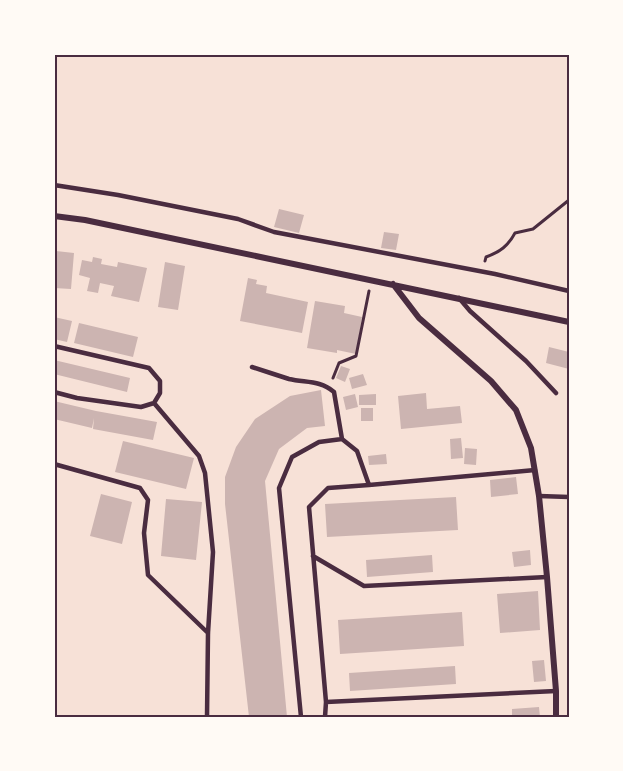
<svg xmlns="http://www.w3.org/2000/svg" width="623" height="771" viewBox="0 0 623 771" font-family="'Open Sans',sans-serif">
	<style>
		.building { fill: #ccb4b1 }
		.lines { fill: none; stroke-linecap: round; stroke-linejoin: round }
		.path { stroke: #4a2c40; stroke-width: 3 }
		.service { stroke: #4a2c40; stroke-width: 4.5 }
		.minor { stroke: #4a2c40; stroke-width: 6 }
		.neatline { fill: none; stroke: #4a2c40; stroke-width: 2 }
	</style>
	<rect width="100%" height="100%" fill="#f7e1d7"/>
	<path class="building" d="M 279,209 L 304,215 L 299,233 L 274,227 Z
		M 384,232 L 399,234 L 396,250 L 381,248 Z
		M 54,241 L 57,242 L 56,251 L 74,253 L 71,289 L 54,288 Z
		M 93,257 L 102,259 L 101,264 L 117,267 L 118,262 L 147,268 L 139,302 L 111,296 L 114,286 L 100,283 L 98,293 L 87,291 L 90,278 L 79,275 L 82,260 L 92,262 Z
		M 165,262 L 185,266 L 178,310 L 158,307 Z
		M 248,278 L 257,280 L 256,284 L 267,286 L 266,293 L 308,302 L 302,333 L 240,321 Z
		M 315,301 L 345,306 L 344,313 L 362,317 L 356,354 L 337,350 L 337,353 L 307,348 Z
		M 54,317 L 72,321 L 67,342 L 54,339 Z
		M 79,323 L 138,337 L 133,357 L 74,343 Z
		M 549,347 L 569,352 L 569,369 L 546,363 Z
		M 54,360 L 130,378 L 127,392 L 54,374 Z
		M 341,366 L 350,369 L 345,382 L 336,378 Z
		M 363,374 L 367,385 L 352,389 L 349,378 Z
		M 321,390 L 325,426 L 307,428 L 279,449 L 265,481 L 287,717 L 249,717 L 225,504 L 225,477 L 236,447 L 255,419 L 290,396 Z
		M 426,393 L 427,409 L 460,406 L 462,423 L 401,429 L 398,396 Z
		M 355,394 L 358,407 L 346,410 L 343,397 Z
		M 376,394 L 376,405 L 359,405 L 359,395 Z
		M 54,401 L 96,411 L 157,422 L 153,440 L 93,429 L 94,418 L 92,428 L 54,419 Z
		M 361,408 L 373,408 L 373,421 L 361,421 Z
		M 461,438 L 463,458 L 451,459 L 450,439 Z
		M 123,441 L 194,458 L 186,489 L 115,472 Z
		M 465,448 L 477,449 L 476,465 L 464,464 Z
		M 386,454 L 387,464 L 369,465 L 368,456 Z
		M 516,477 L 518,494 L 491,497 L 490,480 Z
		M 101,494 L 132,502 L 122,544 L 90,536 Z
		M 456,497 L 458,530 L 327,537 L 325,504 Z
		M 166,499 L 202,502 L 196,560 L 161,556 Z
		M 530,550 L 531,565 L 514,567 L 512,552 Z
		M 432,555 L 433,572 L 367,577 L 366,560 Z
		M 538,591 L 540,630 L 500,633 L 497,594 Z
		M 462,612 L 464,646 L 340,654 L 338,620 Z
		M 544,660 L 546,681 L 534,682 L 532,661 Z
		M 455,666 L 456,684 L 350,691 L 349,673 Z
		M 539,707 L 540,717 L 512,717 L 512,709 Z"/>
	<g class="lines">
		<path class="path" d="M 485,261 L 486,257 C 500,252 508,246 515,233 L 533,229 L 569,200
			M 333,378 L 339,363 L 356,356 L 369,291"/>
		<path class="service" d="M 54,185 L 118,195 L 238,219 L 274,232 L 495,274 L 569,291
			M 459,298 L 470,311 L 526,361 L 556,393
			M 54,346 L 149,368 L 160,381 L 160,393 L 154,403 L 199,456 L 205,473 L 213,552 L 208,633 L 207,717
			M 252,367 C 264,371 277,375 289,379 C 306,383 320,380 334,392 L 342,439
			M 54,392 L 77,398 L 141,407 L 154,403
			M 54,464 L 140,488 L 148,500 L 144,533 L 148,575 L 208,633
			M 539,496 L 569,497
			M 313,556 L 364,586 L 547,577
			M 326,702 L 556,691
			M 301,717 L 279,488 L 292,457 L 319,442 L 342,439 L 357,451 L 369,485 L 535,470
			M 325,717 L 326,702 L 309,507 L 328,488 L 369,485"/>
		<path class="minor" d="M 54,216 L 85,220 L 569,322
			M 393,284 L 419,318 L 491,381 L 516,410 L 531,448 L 539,496 L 547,577 L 556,691 L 556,717"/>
	</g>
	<rect width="623" height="771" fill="none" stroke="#fffaf5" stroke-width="111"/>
	<rect x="56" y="56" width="512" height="660" class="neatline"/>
</svg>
